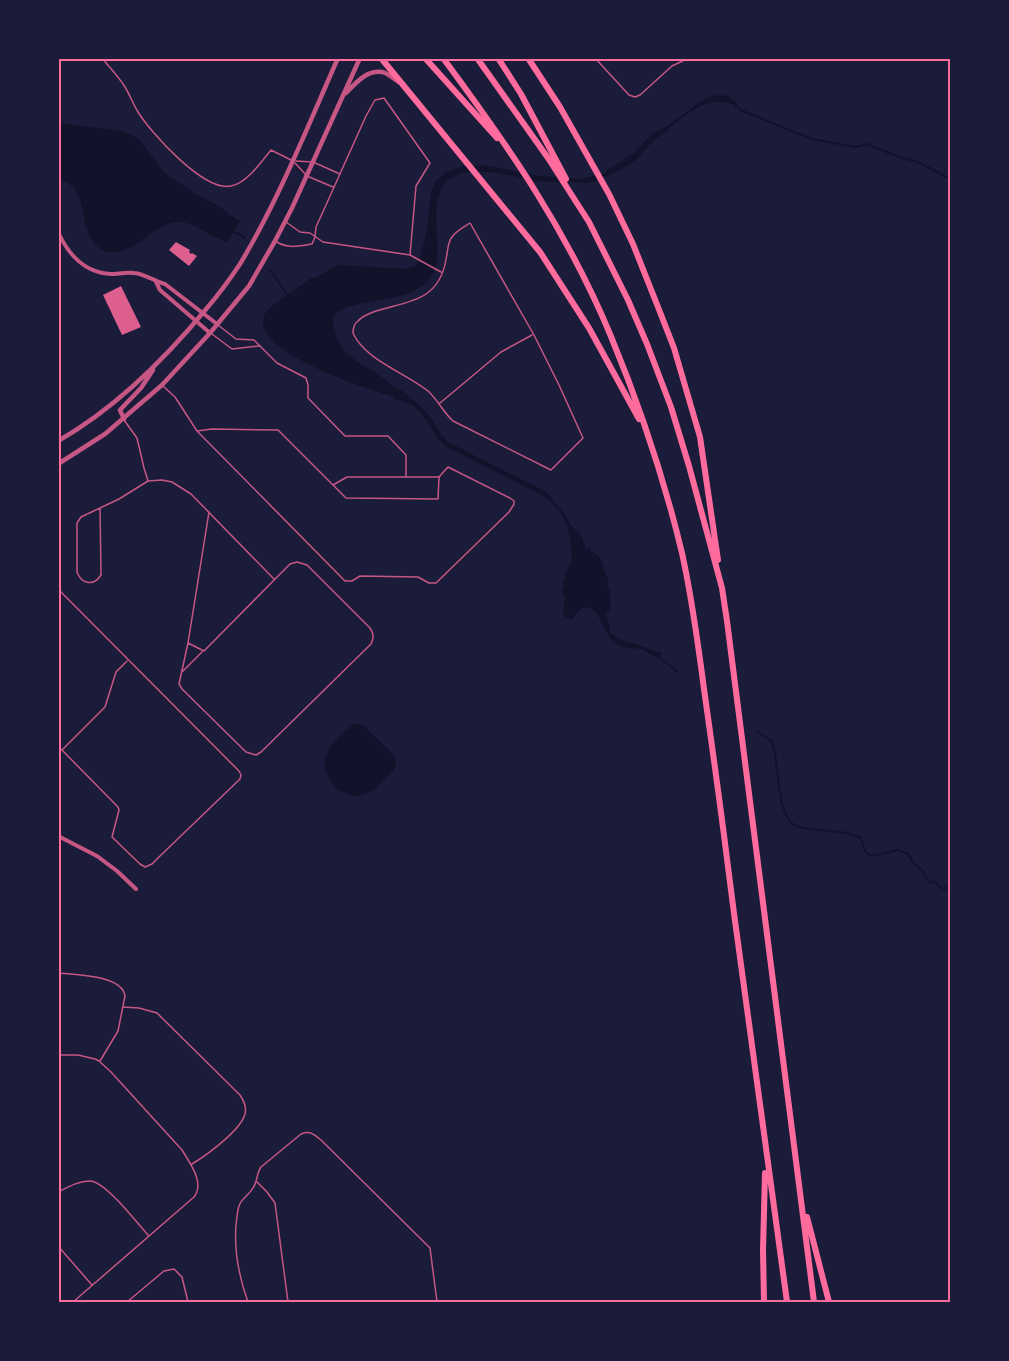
<svg xmlns="http://www.w3.org/2000/svg" width="1009" height="1361" viewBox="0 0 1009 1361" font-family="Raleway,sans-serif">
	<style>
		.water { fill: #12122b }
		.lines { fill: none; stroke-linecap: round; stroke-linejoin: round }
		.stream { stroke: #12122b; stroke-width: 2 }
		.building { fill: #dd5f8e }
		.service { stroke: #c65784; stroke-width: 1.5 }
		.minor { stroke: #c65784; stroke-width: 4 }
		.tertiary { stroke: #c65784; stroke-width: 4.5 }
		.motorway { stroke: #ff6b9d; stroke-width: 6 }
		.neatline { fill: none; stroke: #ff6b9d; stroke-width: 2 }
	</style>
	<rect width="100%" height="100%" fill="#1b1b3a"/>
	<path class="water" d="M 718,95 L 728,96 L 738,104 L 737,106 C 708,93 685,115 664,133 C 660,136 656,138 653,141 C 647,147 643,153 637,159 C 628,166 616,172 605,177 C 596,181 587,185 578,182 C 566,182 553,182 541,181 C 515,178 458,158 442,188 C 435,201 436,219 437,233 C 437,250 440,267 428,281 C 406,305 347,298 335,315 C 332,319 333,324 334,328 C 336,338 339,345 346,352 C 356,362 369,368 380,376 C 386,380 392,385 398,390 L 400,389 C 409,397 420,404 427,413 C 434,422 439,433 448,442 L 546,492 L 549,495 L 565,515 L 571,525 L 582,537 L 584,545 L 586,549 L 590,548 L 590,551 C 607,556 600,570 609,580 L 607,584 C 612,591 609,600 611,607 L 610,611 L 606,614 L 610,629 L 609,630 C 616,641 628,641 638,645 C 646,647 653,652 661,652 L 662,654 L 659,658 L 656,656 L 653,656 C 649,654 644,650 641,649 C 630,647 623,650 614,642 C 604,635 598,599 581,609 C 577,611 575,616 572,619 L 565,617 L 563,612 L 565,599 L 563,594 L 561,592 L 564,588 L 563,582 L 566,578 L 563,576 C 566,570 571,566 572,560 C 572,557 571,552 571,550 C 570,525 564,512 544,496 L 445,446 C 431,433 426,412 408,403 C 404,401 399,400 394,399 L 395,397 C 371,390 242,350 266,312 C 271,305 302,285 311,278 L 315,278 L 334,267 L 339,265 L 406,269 L 415,266 L 420,259 L 427,230 L 431,193 L 435,182 L 446,172 L 460,167 L 483,165 L 539,176 L 582,179 L 606,173 L 607,170 L 634,153 L 653,133 L 666,127 L 701,101 L 707,98 Z
		M 59,123 L 121,131 L 132,135 L 140,140 L 165,173 L 194,193 L 220,207 L 229,214 L 240,221 L 227,242 C 219,238 210,235 202,230 C 195,226 190,223 181,222 C 154,220 133,260 106,251 C 72,238 96,190 59,179 Z
		M 355,724 L 360,724 L 363,725 L 393,754 C 399,765 394,771 386,778 C 381,783 375,790 368,793 C 347,804 322,781 325,759 C 328,745 343,731 355,724 Z"/>
	<g class="lines">
		<path class="stream" d="M 735,105 L 741,110 L 750,114 L 812,139 L 855,147 L 867,144 L 899,157 L 918,162 L 950,179
			M 232,230 L 245,238
			M 270,270 L 289,297
			M 657,656 L 677,671
			M 758,732 C 762,735 767,737 770,740 C 775,745 775,755 776,762 C 779,778 779,814 793,824 C 809,834 840,827 861,838 L 865,851 L 871,856 L 898,850 L 908,854 L 913,863 L 922,870 L 930,883 L 935,882 L 941,888 L 950,888"/>
	</g>
	<path class="building" d="M 176,242 L 190,250 L 189,252 L 191,254 L 192,253 L 197,256 L 189,266 L 169,250 Z
		M 121,286 L 141,327 L 122,335 L 103,295 Z"/>
	<g class="lines">
		<path class="service" d="M 102,58 C 110,68 119,77 125,87 C 130,95 133,104 138,112 C 151,133 204,192 231,186 C 246,184 262,161 271,150 L 291,160
			M 595,58 L 629,95 L 635,97 L 640,95 L 672,66 L 689,58
			M 296,161 L 313,162 L 340,174
			M 295,163 L 307,176 L 333,187
			M 286,222 L 300,232 L 310,233 L 323,242 L 410,255 L 441,272
			M 470,223 L 534,335 L 559,385 L 583,438 L 551,470 L 453,421 C 443,412 438,400 428,391 C 406,373 365,360 353,333 C 353,328 354,324 358,321 C 371,307 408,307 426,294 C 438,286 444,272 446,259 C 448,252 447,243 452,237 C 456,231 464,227 470,223 Z
			M 277,242 C 288,249 299,246 312,244 L 315,237 L 316,227 L 326,205 L 366,116 L 375,100 L 384,98 L 430,163 L 416,186 L 410,255
			M 218,325 L 236,339 L 254,340 L 277,363 L 306,378 L 308,385 L 308,398 L 345,436 L 388,436 L 406,455 L 406,476
			M 212,334 L 232,349 L 259,346
			M 163,386 L 175,397 L 197,431 L 345,581 L 352,581 L 360,576 L 418,577 L 429,583 L 436,583 L 509,512 L 514,504 L 514,501 L 510,498 L 448,467 L 439,477 L 347,477 L 333,485
			M 440,403 L 501,352 L 532,335
			M 124,420 L 137,438 L 144,468 L 148,481
			M 197,431 L 212,429 L 278,430 L 346,498 L 438,499 L 439,477
			M 100,508 L 101,575 C 94,586 82,585 77,572 L 77,523 L 81,517 L 119,499 L 148,481 L 162,480 L 172,482 L 191,494 L 274,579
			M 58,589 L 239,771 L 241,775 L 240,779 L 159,857 L 152,864 L 145,867 L 140,864 L 112,837 L 119,810 L 118,807 L 58,746
			M 188,643 L 204,651 L 290,564 L 297,562 L 307,565 L 370,628 C 374,634 374,637 371,644 L 261,752 L 256,755 L 246,752 L 182,689 L 179,684 L 188,643 L 209,512
			M 182,672 L 202,652
			M 63,749 L 105,707 L 116,672 L 127,661
			M 58,973 C 76,975 122,975 125,996 L 118,1031 L 100,1061
			M 123,1007 L 139,1008 L 157,1013 L 240,1095 C 244,1101 247,1107 245,1114 C 241,1130 207,1155 192,1164
			M 58,1055 L 78,1055 L 95,1059 L 99,1061 L 111,1072 L 182,1150 C 190,1163 205,1183 194,1197 L 73,1302
			M 257,1182 L 267,1192 L 275,1203 L 288,1302
			M 58,1192 C 68,1187 79,1181 90,1181 C 105,1181 137,1223 148,1235
			M 58,1246 L 92,1285
			M 127,1302 L 164,1271 L 174,1269 L 182,1277 L 188,1302
			M 248,1302 C 239,1277 234,1251 236,1225 C 237,1219 237,1212 239,1206 C 241,1199 249,1195 253,1188 C 258,1181 256,1174 261,1167 L 301,1134 C 310,1130 315,1135 322,1141 L 430,1248 L 437,1302"/>
		<path class="minor" d="M 58,232 C 68,254 85,273 111,274 C 118,274 126,272 134,273 C 145,274 154,281 165,284 L 217,324
			M 156,282 L 160,290 L 210,333
			M 58,836 L 97,856 L 117,871 L 136,889"/>
		<path class="tertiary" d="M 346,93 C 356,83 366,70 382,72 C 388,73 394,79 399,82
			M 124,419 L 120,410 L 141,388 L 153,370
			M 58,441 C 116,408 165,359 207,308 C 219,294 230,279 240,264 C 279,199 307,128 338,58
			M 58,464 L 105,434 L 162,385 L 210,333 L 249,286 L 275,241 L 292,208 L 360,58"/>
		<path class="motorway" d="M 381,58 L 540,252 L 589,328 L 639,419
			M 425,58 L 497,138
			M 443,58 C 509,147 567,231 610,334 C 639,404 664,478 682,553 C 692,598 698,643 704,689 C 712,746 720,802 727,859 C 746,1007 766,1155 787,1302
			M 477,58 L 548,158 L 589,222 L 628,300 L 647,344 L 671,407 L 689,466 L 722,588 L 727,621 L 814,1302
			M 498,58 L 521,94 L 566,179
			M 528,58 L 560,107 L 609,194 L 633,244 L 658,307 L 674,348 L 700,437 L 718,560
			M 807,1217 L 829,1302
			M 764,1302 L 763,1250 L 765,1173"/>
	</g>
	<rect width="1009" height="1361" fill="none" stroke="#1b1b3a" stroke-width="120"/>
	<rect x="60" y="60" width="889" height="1241" class="neatline"/>
</svg>
